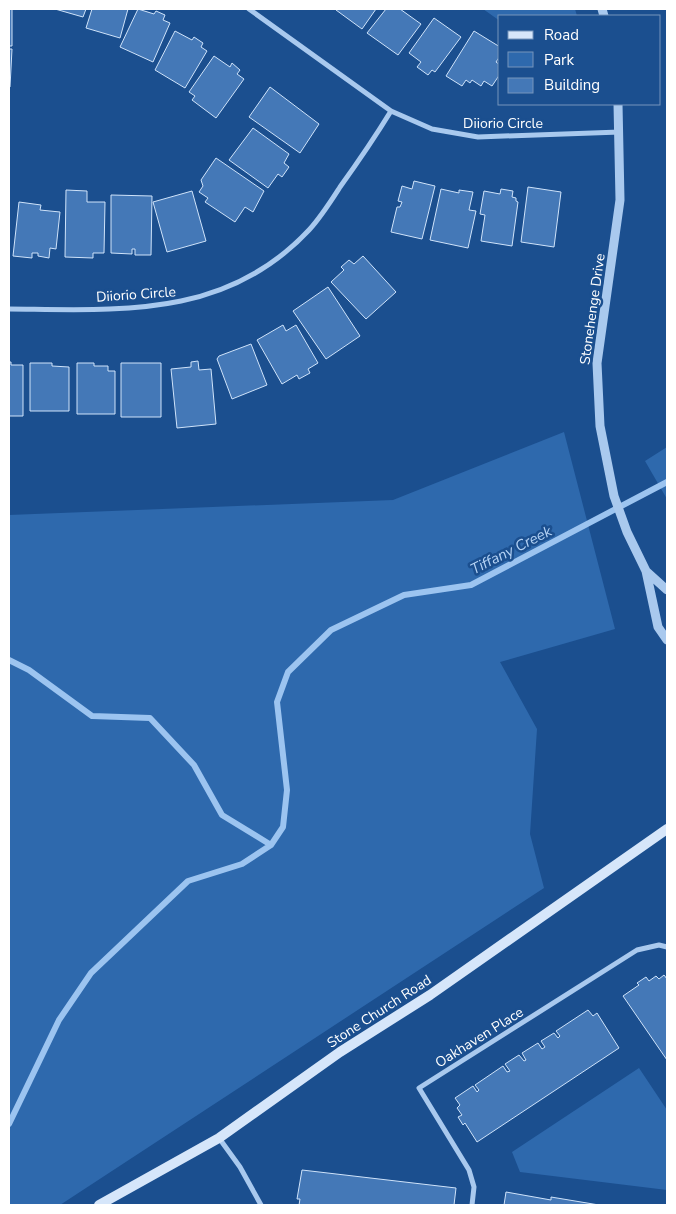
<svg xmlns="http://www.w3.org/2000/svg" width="676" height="1214" viewBox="0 0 676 1214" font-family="'Nunito Sans',sans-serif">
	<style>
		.green { fill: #2e69ad }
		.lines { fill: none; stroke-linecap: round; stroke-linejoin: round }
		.stream { stroke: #9cc4f0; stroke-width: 6 }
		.building { fill: #4478b7; stroke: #cfe3fa }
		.minor { stroke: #a9c9ee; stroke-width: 5 }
		.tertiary { stroke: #a9c9ee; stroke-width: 9 }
		.secondary { stroke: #d6e6fa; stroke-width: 10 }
		.labels { text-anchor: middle; stroke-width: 5; stroke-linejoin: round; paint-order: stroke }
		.street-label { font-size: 14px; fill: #fff; stroke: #1b4f8f }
		.water-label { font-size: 15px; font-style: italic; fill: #b5d3f5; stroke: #1b4f8f }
	</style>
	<rect width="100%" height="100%" fill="#1b4f8f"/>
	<path class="green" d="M 483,9 L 575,9 L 577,16 L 500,16 L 500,21 Z
		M 564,432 L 615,629 L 500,662 L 537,729 L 530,834 L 544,888 L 60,1205 L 9,1205 L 9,515 L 393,500 Z
		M 667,447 L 667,499 L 645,461 Z
		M 639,1068 L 667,1110 L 667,1190 L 520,1172 L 512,1152 Z"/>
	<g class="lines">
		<path class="stream" d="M 9,660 L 29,670 L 92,716 L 150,718 L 194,765 L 222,815 L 271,845
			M 9,1124 L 59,1020 L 91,973 L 188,881 L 242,864 L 271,845 L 283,827 L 287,790 L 277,702 L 288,672 L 331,630 L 404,595 L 471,585 L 667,482"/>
	</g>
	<path class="building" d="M 9,9 L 12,9 L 12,46 L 9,46 Z
		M 55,9 L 86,9 L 83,17 Z
		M 92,9 L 128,9 L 120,38 L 86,28 Z
		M 138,9 L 154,14 L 156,11 L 165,15 L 163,20 L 170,23 L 153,62 L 120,47 Z
		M 337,9 L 376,9 L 362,29 L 336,10 Z
		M 386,9 L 400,9 L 421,24 L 398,55 L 367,33 Z
		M 434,18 L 461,37 L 435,72 L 432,70 L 428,75 L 417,67 L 421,62 L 409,53 Z
		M 175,31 L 192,40 L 194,37 L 203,43 L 201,47 L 207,51 L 185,88 L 155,70 Z
		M 474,31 L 500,47 L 500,56 L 496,62 L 500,65 L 500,74 L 492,86 L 484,81 L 481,86 L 472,80 L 470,83 L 466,80 L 462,86 L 446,76 Z
		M 9,49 L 12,49 L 10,87 L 9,87 Z
		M 214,56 L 230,67 L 232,63 L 240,70 L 237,74 L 244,79 L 216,118 L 192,100 L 195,96 L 189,92 Z
		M 270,87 L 319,124 L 300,153 L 249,117 Z
		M 253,128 L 289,154 L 284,163 L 289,167 L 282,177 L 278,174 L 268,188 L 229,160 Z
		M 216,158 L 264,191 L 253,212 L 245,207 L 235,222 L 205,202 L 208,198 L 199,192 L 203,186 L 201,180 Z
		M 414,181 L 435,186 L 422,239 L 391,232 L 397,207 L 400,207 L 402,202 L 398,201 L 402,186 L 412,189 Z
		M 528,187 L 561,192 L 554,247 L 521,242 Z
		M 441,189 L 459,193 L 459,190 L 473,192 L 469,210 L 476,211 L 468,248 L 430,240 Z
		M 501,189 L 513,191 L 512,197 L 516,198 L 516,201 L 518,202 L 512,246 L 481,241 L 485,215 L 480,214 L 484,191 L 500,194 Z
		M 66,190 L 87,191 L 87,202 L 105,202 L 104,253 L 93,253 L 93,258 L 65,257 Z
		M 192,191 L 206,241 L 167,252 L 153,202 Z
		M 111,195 L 152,196 L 151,255 L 135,255 L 135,249 L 132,249 L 132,254 L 111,253 Z
		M 19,202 L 41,205 L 40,210 L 60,212 L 56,249 L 50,248 L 49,258 L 38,256 L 38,253 L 32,253 L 32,258 L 13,256 Z
		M 363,256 L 396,292 L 366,319 L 331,282 L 344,270 L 341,267 L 349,260 L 354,264 Z
		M 328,287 L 360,336 L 326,359 L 293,311 Z
		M 283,325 L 286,331 L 296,325 L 318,363 L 308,369 L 310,373 L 299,379 L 297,375 L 282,384 L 257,340 Z
		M 251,344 L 267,385 L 232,399 L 217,359 L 219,356 Z
		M 198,361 L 199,370 L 211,369 L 216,424 L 177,428 L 171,369 L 191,367 L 191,362 Z
		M 9,362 L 11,362 L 11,365 L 23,365 L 23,416 L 9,416 Z
		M 30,363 L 52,363 L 52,366 L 69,367 L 69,411 L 30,411 Z
		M 77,363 L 94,363 L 94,366 L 108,366 L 108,371 L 115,371 L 115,414 L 77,414 Z
		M 121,363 L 161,363 L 161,417 L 121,417 Z
		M 664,975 L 667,979 L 667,1060 L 623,996 L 639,985 L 637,983 L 646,977 L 649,981 L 656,976 L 659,979 Z
		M 588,1010 L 593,1016 L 597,1013 L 619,1048 L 477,1142 L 465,1123 L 463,1125 L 458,1117 L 462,1115 L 457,1108 L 460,1105 L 455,1098 L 473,1086 L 477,1092 L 479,1090 L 475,1085 L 503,1066 L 507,1072 L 510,1071 L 505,1064 L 519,1055 L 524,1061 L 526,1060 L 522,1053 L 538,1043 L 542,1049 L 545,1047 L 541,1041 L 554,1033 L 558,1038 L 560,1036 L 556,1031 Z
		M 302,1170 L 456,1188 L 454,1205 L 299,1205 L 300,1199 L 297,1199 Z
		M 506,1192 L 551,1200 L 551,1197 L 599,1205 L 504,1205 Z"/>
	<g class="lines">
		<path class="minor" d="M 249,9 L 391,111 L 432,129 L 478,137 L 620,132
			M 9,309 C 120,310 226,319 309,230 C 321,217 331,201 340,187 C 358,162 375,137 391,111
			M 219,1138 L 240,1167 L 261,1205
			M 472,1205 L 474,1187 L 469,1170 L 419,1088 L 637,950 L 659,945 L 667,947"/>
		<path class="tertiary" d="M 602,9 L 604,16
			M 618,104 L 620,200 L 597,363 L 600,426 L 614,496 L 627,532 L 646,571 L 658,627 L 667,640
			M 646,571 L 667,590"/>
		<path class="secondary" d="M 99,1205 L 219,1138 L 340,1052 L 430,995 L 667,829"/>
	</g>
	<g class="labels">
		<g class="street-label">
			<text x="503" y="128">Diiorio Circle</text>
			<text transform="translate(136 294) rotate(-4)" y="5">Diiorio Circle</text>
			<text transform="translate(592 309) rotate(-82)" y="5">Stonehenge Drive</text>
			<text transform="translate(379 1011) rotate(-33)" y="5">Stone Church Road</text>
			<text transform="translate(479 1037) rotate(-32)" y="5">Oakhaven Place</text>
		</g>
		<g class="water-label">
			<text transform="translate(511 550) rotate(-27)" y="5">Tiffany Creek</text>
		</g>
	</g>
	<rect width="676" height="1214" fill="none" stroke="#ffffff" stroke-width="20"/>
	<rect x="498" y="15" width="162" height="90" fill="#1b4f8f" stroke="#7695bc"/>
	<rect x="508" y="31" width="25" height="8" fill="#d6e6fa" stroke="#7695bc"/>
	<text x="544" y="40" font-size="15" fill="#ffffff">Road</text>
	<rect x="508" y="52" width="25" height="15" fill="#2e69ad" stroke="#7695bc"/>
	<text x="544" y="65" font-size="15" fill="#ffffff">Park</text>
	<rect x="508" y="78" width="25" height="15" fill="#4478b7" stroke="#7695bc"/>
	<text x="544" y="90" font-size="15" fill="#ffffff">Building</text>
</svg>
